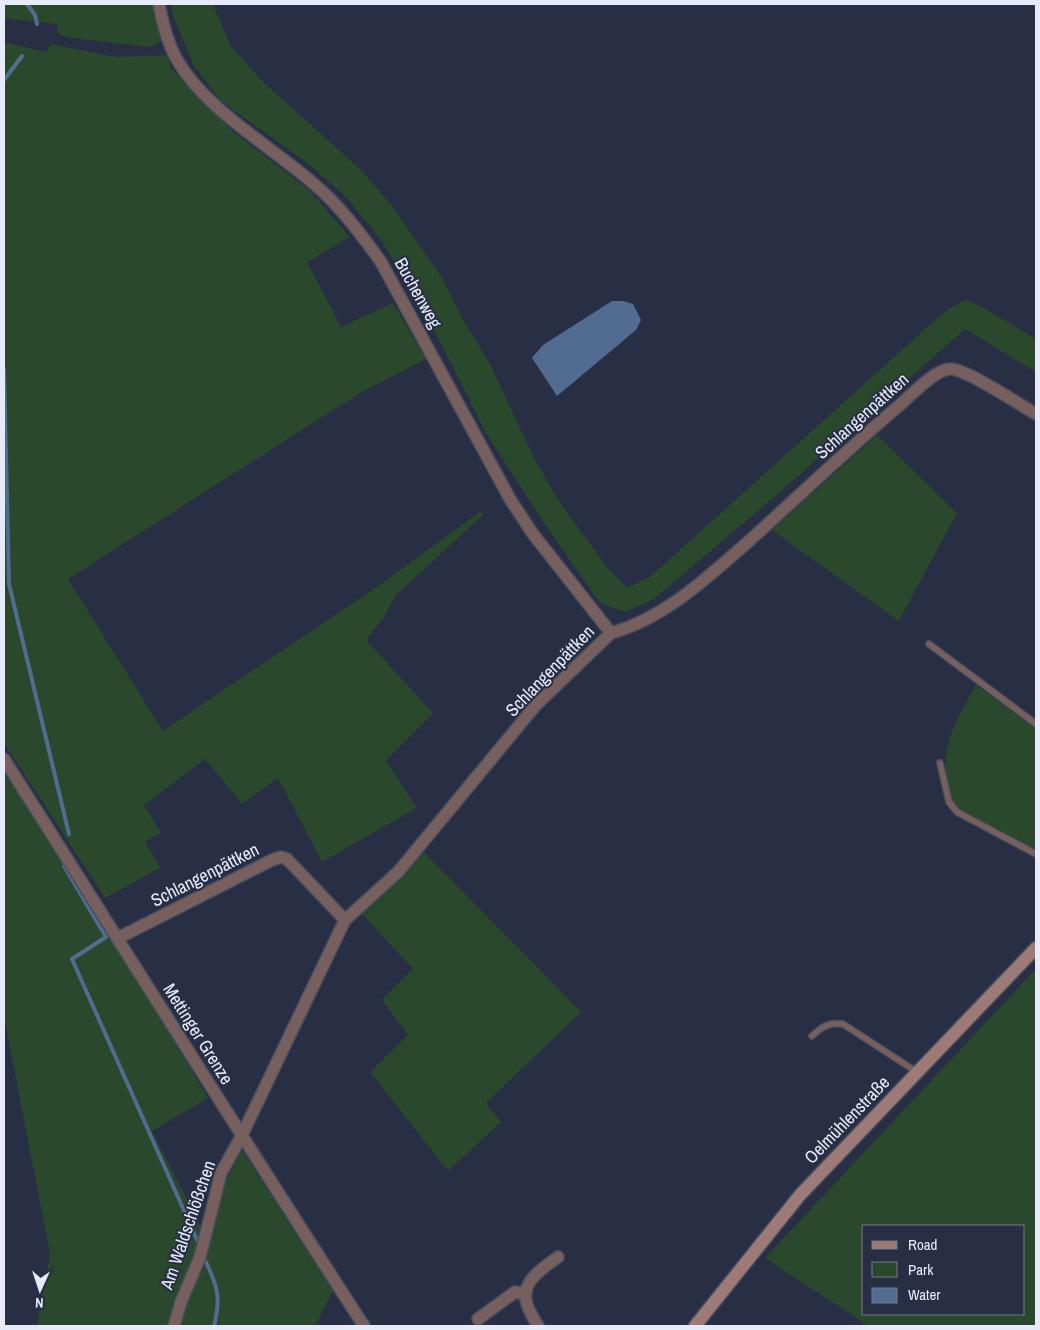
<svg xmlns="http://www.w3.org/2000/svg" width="1040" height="1330" viewBox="0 0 1040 1330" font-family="'Archivo Narrow',sans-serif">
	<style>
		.green { fill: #29482c; fill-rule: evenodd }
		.water { fill: #516c90 }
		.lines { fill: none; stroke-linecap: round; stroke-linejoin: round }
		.stream { stroke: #516c90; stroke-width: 4 }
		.lane-casing { stroke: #474d61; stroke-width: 8 }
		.street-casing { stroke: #474d61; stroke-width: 14 }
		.secondary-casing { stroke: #474d61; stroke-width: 15 }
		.lane { stroke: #765f5c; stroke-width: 5.5 }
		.street { stroke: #765f5c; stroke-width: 11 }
		.secondary { stroke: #9d7a75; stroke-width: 12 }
		.labels { text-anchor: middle; stroke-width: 4; stroke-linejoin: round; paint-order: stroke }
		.street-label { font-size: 18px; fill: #e7ebf9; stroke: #282f44 }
	</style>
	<rect width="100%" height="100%" fill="#282f44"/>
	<path class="green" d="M 4,4 L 152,4 L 156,21 L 162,41 L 151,47 L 72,38 L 58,34 L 57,24 L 4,18 Z
		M 171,4 L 214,4 L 216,12 L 231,46 L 261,80 L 360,169 L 393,207 L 442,278 L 462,318 L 490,364 L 534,458 L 559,501 L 608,569 L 627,588 L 651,576 L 934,321 L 951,307 L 966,300 L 982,307 L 1036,339 L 1036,372 L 965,329 L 773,498 L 654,599 L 625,612 L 600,603 L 542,520 L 486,433 L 426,314 L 381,240 L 348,199 L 310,165 L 221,101 L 194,66 L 173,16 Z
		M 4,42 L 46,52 L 51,44 L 116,57 L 167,55 L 171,68 L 232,131 L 309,190 L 350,237 L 307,262 L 341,327 L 393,303 L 426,359 L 360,393 L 68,579 L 163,731 L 381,584 L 481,511 L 483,515 L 395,596 L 384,617 L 366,640 L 433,713 L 386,760 L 417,808 L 322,862 L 278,778 L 242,804 L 205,759 L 144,805 L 161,833 L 145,841 L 160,868 L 105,898 L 4,743 Z
		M 877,435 L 957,513 L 899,621 L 772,530 Z
		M 976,685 L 1036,728 L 1036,851 L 971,817 L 953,805 C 951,795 947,784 946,774 C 942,742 961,712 976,685 Z
		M 4,768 L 74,873 L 208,1098 L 152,1131 L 203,1231 L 169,1326 L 37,1326 L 50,1254 L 4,1017 Z
		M 424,852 L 581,1012 L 486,1103 L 501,1122 L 448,1171 L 370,1072 L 408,1035 L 382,1000 L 413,969 L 361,913 L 400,879 Z
		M 1036,969 L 1036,1326 L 869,1326 L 765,1258 ZM 1024,1226 L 1024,1314 L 864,1314 L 864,1226 Z
		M 242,1150 L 333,1291 L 315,1326 L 177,1326 L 209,1241 L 227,1178 Z"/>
	<path class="water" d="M 612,301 L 623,301 L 633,304 L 641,320 L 636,330 L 557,396 L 532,358 L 543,345 Z"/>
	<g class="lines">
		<path class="stream" d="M 27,4 L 35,15 L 37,24
			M 4,80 L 22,56
			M 4,370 L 9,584 L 69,834
			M 64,866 L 106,937 L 72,959 L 198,1242
			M 206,1262 C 218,1288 221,1298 214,1326"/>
		<g class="lane-casing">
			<path id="lane" d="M 929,644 L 1036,724
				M 940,763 L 949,802 L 957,812 L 1036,854
				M 812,1036 C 822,1027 828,1022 843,1024 L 917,1072"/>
		</g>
		<g class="street-casing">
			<path id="street" d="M 159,4 C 162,21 168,43 176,58 C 204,109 271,146 314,184 C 340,206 361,234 381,262 L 510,499 L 533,534 L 611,633
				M 4,759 C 124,948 242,1138 364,1326
				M 118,938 L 272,860 L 281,857 L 287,859 L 345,920
				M 478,1319 L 515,1292 L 526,1294
				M 174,1326 L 181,1302 L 200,1257 L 221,1173 L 241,1137 L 345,920 L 398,872 L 536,705 L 611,633 C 665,618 708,577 749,541 C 800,495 849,448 901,404 C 912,394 936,369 950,369 C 965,368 1020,405 1036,414
				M 538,1326 C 534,1319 527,1309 526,1300 C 522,1280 545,1267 558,1257"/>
		</g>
		<g class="secondary-casing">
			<path id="secondary" d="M 695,1326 L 800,1195 L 1036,948"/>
		</g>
		<use href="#lane" class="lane"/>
		<use href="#street" class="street"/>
		<use href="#secondary" class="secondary"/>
	</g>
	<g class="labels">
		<g class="street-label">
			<text transform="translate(418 293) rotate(61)" y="6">Buchenweg</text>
			<text transform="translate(862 416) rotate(-42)" y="6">Schlangenpättken</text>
			<text transform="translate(550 671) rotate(-46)" y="6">Schlangenpättken</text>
			<text transform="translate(205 875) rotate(-27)" y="6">Schlangenpättken</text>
			<text transform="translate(198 1034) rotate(58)" y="6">Mettinger Grenze</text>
			<text transform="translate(847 1120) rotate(-46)" y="6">Oelmühlenstraße</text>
			<text transform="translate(188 1225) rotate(-71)" y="6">Am Waldschlößchen</text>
		</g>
	</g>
	<rect width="1040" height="1330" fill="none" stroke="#e7ebf9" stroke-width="10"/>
	<rect x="862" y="1225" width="162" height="90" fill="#282f44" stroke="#747a8c"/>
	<rect x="872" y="1241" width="25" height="8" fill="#9d7a75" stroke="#747a8c"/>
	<text x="908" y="1250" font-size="15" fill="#e7ebf9">Road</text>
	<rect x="872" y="1262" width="25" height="15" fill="#29482c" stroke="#747a8c"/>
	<text x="908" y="1275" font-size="15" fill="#e7ebf9">Park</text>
	<rect x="872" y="1288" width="25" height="15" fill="#516c90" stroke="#747a8c"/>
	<text x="908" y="1300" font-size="15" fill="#e7ebf9">Water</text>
	<g transform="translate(40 1290) rotate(183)" stroke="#282f44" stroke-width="4" paint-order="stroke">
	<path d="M0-4L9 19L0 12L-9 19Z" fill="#e7ebf9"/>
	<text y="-8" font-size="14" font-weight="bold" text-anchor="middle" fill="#e7ebf9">N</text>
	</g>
</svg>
